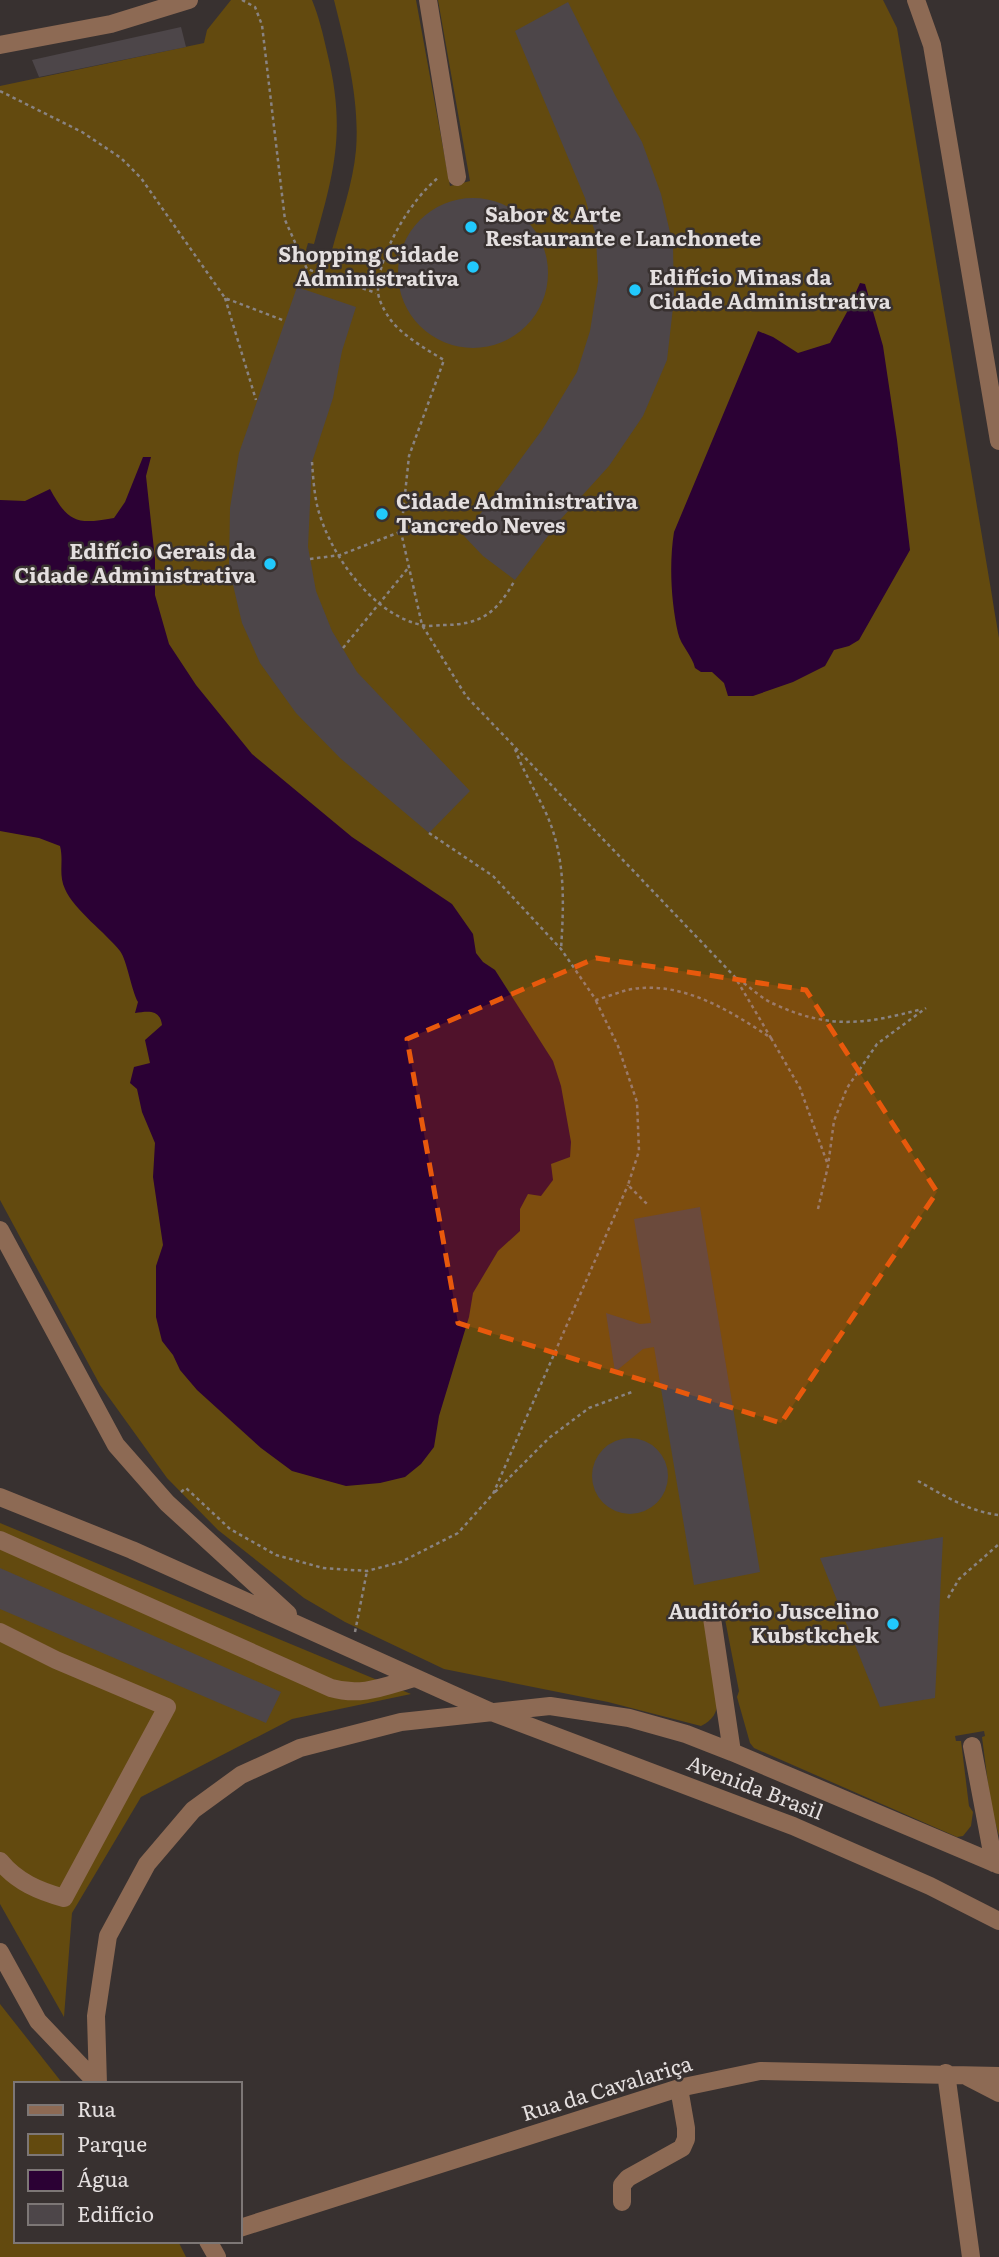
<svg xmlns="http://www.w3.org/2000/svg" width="999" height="2257" viewBox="0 0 999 2257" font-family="Literata,serif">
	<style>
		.green { fill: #634a0f }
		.water { fill: #2b0134 }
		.building { fill: #4d4649 }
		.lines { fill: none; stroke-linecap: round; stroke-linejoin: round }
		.path { stroke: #898382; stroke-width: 2.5; stroke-dasharray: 3.5 3.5; stroke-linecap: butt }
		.minor { stroke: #8d6a54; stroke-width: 18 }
		.marked { fill: #e8590c; fill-opacity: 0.2; stroke: #e8590c; stroke-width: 5; stroke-dasharray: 14 9; stroke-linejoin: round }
		.poi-dot { fill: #21c9fd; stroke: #383130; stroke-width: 2.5 }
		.labels { text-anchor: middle; stroke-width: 5; stroke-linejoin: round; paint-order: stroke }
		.poi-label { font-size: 21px; font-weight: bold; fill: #e4dfdf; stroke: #383130; text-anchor: start }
		.street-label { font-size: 21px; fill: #e4dfdf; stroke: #383130 }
	</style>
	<rect width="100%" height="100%" fill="#383130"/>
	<path class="green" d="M 231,0 L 312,0 C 319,17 323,34 327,52 C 346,129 335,170 314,244 L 308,243 L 306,250 L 335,257 L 337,252 L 332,250 C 341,217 353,183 356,150 C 360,100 346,48 334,0 L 416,0 L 450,186 L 470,181 L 438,0 L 883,0 L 897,28 L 999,638 L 999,1836 L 991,1807 L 982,1737 L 985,1736 L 984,1731 L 955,1736 L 956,1741 L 961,1741 L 969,1806 L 973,1812 L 971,1826 L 963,1836 L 957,1837 L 754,1748 L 750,1743 L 737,1697 L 739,1691 L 723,1609 L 728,1608 L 727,1604 L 696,1610 L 698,1615 L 703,1614 L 718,1700 C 717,1713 713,1720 701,1726 L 608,1702 L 444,1669 L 345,1622 L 304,1598 L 218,1530 L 167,1478 L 100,1385 L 0,1200 L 0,86 L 204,43 L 207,30 Z
		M 0,1523 L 411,1694 L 292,1719 L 141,1797 L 72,1913 L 64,2017 L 0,1904 Z
		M 0,2004 L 63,2084 L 16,2084 L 16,2241 L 178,2241 L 186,2257 L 0,2257 Z"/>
	<path class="water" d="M 860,283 L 865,284 L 883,346 L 897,440 L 910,550 L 859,640 L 849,646 L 834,650 L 825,666 L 793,682 L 753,696 L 728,696 L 724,683 L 712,672 L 701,672 L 695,668 C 692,655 681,646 678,633 C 671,602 669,563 674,532 L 758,331 L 773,337 L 798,353 L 830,343 L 847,312 Z
		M 143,457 L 151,457 L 146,476 L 155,559 L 155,595 L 169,644 L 196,685 L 252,754 L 352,837 L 452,904 L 473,934 L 476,953 L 483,962 L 495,970 L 553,1061 L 561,1086 L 571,1142 L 570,1157 L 551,1164 L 553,1180 L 541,1196 L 528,1194 L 520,1209 L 520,1231 L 498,1251 L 473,1293 L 469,1317 L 439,1416 L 434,1447 L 421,1464 L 405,1477 L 380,1483 L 346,1486 L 292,1471 L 261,1448 L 197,1390 L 180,1370 L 173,1355 L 162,1341 L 156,1317 L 156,1266 L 163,1245 L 153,1177 L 155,1143 L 142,1112 L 137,1089 L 130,1083 L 134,1067 L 150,1063 L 145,1040 L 162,1025 C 160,1009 148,1011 135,1013 L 138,1002 C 131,989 127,960 120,951 C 106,933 74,910 65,889 C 58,874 64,861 60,846 L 39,838 L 0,831 L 0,500 L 25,501 L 50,489 C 68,522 76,525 114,518 L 125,502 Z"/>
	<path class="building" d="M 568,2 L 616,97 L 642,142 L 661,194 L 673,245 L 674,299 L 667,360 L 643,416 L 609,466 L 560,520 L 515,580 L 483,556 L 464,536 L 542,430 L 577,372 L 590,331 L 598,281 L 596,236 L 585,198 L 515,31 Z
		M 181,27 L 186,47 L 39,77 L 32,60 Z
		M398 273a75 75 0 1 1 150 0a75 75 0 1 1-150 0Z
		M 297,287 L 356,307 L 342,351 L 333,398 L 312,462 L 308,547 L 316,591 L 332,631 L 357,672 L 470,791 L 429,833 L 340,758 L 296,713 L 260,663 L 242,623 L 229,568 L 230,508 L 239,453 Z
		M 700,1207 L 760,1572 L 694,1585 L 654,1347 L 643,1349 L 615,1372 L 606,1313 L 640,1324 L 651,1323 L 634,1219 Z
		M592 1476a38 38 0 1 1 76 0a38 38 0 1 1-76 0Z
		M 943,1537 L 935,1698 L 880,1707 L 820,1558 Z
		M 0,1568 L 281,1692 L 266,1723 L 0,1609 Z"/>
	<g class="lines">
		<path class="path" d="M 242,0 L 255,7 L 262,25 L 285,220 L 307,269 L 376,293
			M 0,91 L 82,132 L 121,158 L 141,178 L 225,298 L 285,321
			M 225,298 L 256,400
			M 312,462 C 313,476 314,491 317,505 C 328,552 372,615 422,625 C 428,627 437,625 443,625 C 482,625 497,612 515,580
			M 310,559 L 340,555 L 400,532
			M 343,648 L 409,567
			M 515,749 C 523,771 535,790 545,811 C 566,855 564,903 561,949
			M 429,833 L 493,876 L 561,949 L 596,1000 C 606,997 617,993 627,990 C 680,979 729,1010 771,1038 L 735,977 L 466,696 L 422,625 L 401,532 L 409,456 L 444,360 C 427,350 398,333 388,316 C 384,310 378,299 378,291 C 377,256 411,199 438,178
			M 738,979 C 750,987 762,999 774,1004 C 830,1030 866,1024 922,1009
			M 596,1001 L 618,1046 L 637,1102 L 639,1151 L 628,1185 L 647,1204
			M 771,1038 L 800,1088 L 828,1165
			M 818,1209 L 828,1166 L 834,1121 L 847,1088 L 877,1044 L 926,1008
			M 918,1481 C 943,1495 970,1512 999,1515
			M 181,1492 L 186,1488 L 230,1529 L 276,1555 L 323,1568 L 367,1571 L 401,1562 L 458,1533 L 493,1494 L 628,1185
			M 495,1492 L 549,1438 L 589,1408 L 632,1392
			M 948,1598 L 959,1579 L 999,1544
			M 355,1632 L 367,1571"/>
		<path class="minor" d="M 428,0 L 457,177
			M 916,0 L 932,45 L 999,441
			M 0,45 L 111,24 L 189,0
			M 0,1230 L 116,1445 L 167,1503 L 288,1614
			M 0,1497 L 132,1550 L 489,1711 L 793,1826 L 930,1886 L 999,1921
			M 0,1540 L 331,1688 C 362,1697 385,1686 414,1678
			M 712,1618 L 732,1752
			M 0,1632 L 56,1660 L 167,1707 L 64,1898 C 39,1891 17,1882 0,1861
			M 972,1746 L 994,1863
			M 0,1952 L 38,2021 L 98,2084
			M 946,2073 L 971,2257
			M 968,2077 L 999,2093
			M 98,2084 L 96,2016 L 108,1936 L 147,1864 L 193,1810 L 241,1775 L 300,1748 L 401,1722 L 550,1706 L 629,1718 L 686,1734 L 732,1752 L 999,1865
			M 622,2202 L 622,2185 L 628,2178 L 682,2148 L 686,2139 L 686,2128 L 679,2088
			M 240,2228 L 679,2088 L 760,2071 L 999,2076
			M 208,2241 L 217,2257"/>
	</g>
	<path class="marked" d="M 596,958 L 806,990 L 937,1192 L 781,1423 L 458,1323 L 407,1039 Z"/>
	<g class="poi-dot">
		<circle cx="471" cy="227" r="7"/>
		<circle cx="473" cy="267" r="7"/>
		<circle cx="635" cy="290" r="7"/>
		<circle cx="382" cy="514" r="7"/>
		<circle cx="270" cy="564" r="7"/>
		<circle cx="893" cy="1624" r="7"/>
	</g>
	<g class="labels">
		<g class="poi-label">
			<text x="485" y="222">Sabor &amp; Arte<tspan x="485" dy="24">Restaurante e Lanchonete</tspan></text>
			<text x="459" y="262" text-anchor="end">Shopping Cidade<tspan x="459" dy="24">Administrativa</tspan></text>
			<text x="649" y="285">Edifício Minas da<tspan x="649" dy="24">Cidade Administrativa</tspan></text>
			<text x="396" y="509">Cidade Administrativa<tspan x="396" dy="24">Tancredo Neves</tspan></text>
			<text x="256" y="559" text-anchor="end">Edifício Gerais da<tspan x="256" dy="24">Cidade Administrativa</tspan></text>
			<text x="879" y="1619" text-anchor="end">Auditório Juscelino<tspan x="879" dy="24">Kubstkchek</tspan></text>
		</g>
		<g class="street-label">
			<text transform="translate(755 1788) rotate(21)" y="7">Avenida Brasil</text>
			<text transform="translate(607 2089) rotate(-17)" y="7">Rua da Cavalariça</text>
		</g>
	</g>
	<rect x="14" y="2082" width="228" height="161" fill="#383130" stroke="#7d7776" stroke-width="2"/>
	<rect x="28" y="2105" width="35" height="10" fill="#8d6a54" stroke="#7d7776" stroke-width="2"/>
	<text x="77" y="2117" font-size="21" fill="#e4dfdf">Rua</text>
	<rect x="28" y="2134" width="35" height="21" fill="#634a0f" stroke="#7d7776" stroke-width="2"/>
	<text x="77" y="2152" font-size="21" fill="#e4dfdf">Parque</text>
	<rect x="28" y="2170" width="35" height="21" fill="#2b0134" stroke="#7d7776" stroke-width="2"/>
	<text x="77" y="2187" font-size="21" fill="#e4dfdf">Água</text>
	<rect x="28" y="2204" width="35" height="21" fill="#4d4649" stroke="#7d7776" stroke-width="2"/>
	<text x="77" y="2222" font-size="21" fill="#e4dfdf">Edifício</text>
</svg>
